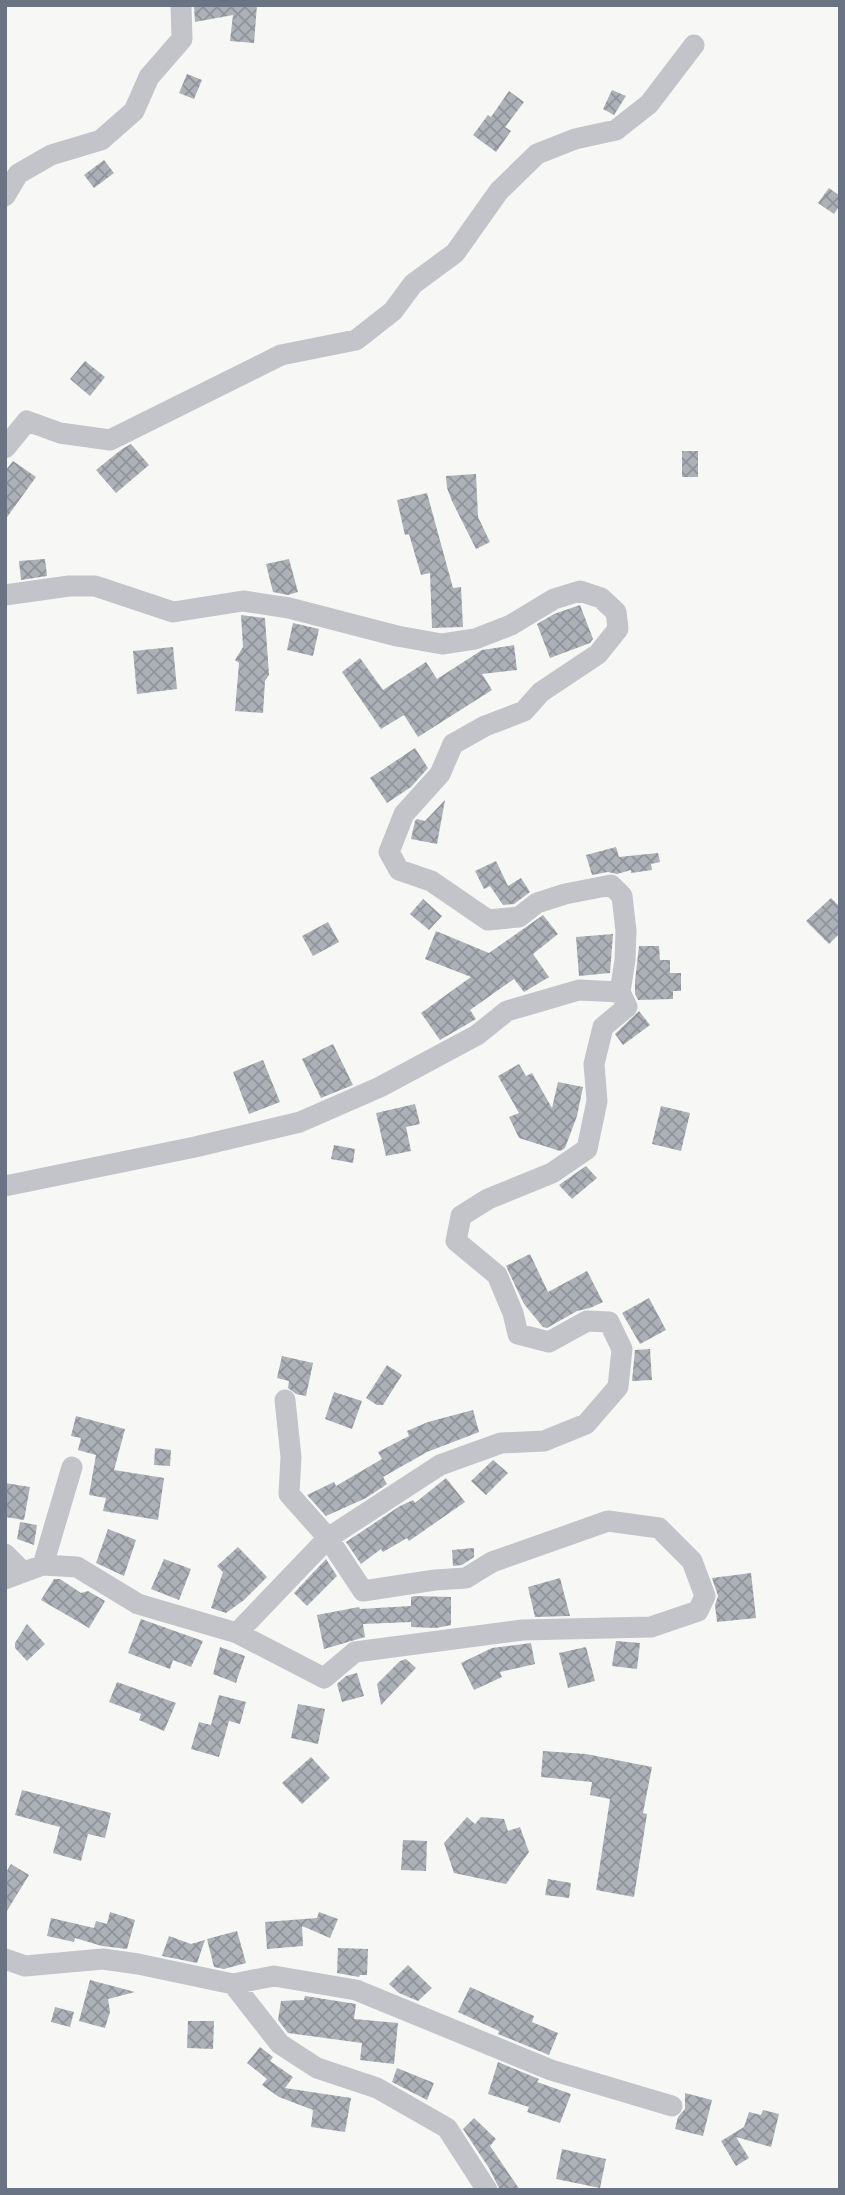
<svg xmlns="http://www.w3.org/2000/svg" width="845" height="2195" viewBox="0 0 845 2195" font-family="'Public Sans',sans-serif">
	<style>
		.building { fill: url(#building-cross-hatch) }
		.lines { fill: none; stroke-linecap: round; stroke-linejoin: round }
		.minor { stroke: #c2c4c9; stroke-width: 21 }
	</style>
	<defs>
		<pattern id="building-cross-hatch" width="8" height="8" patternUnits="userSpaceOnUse" patternTransform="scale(1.75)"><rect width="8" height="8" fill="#acb0b7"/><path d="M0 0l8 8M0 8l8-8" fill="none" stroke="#90949a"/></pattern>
	</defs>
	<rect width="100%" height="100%" fill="#f7f8f6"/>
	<path class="building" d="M 194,5 L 257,5 L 254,43 L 230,41 L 233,15 L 195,22 Z
		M 187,74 L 202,80 L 194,99 L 179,93 Z
		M 612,90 L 626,96 L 614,115 L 603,109 Z
		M 509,91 L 524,102 L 505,127 L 511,131 L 496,152 L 473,135 L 488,115 L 491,117 Z
		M 104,160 L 114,173 L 94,188 L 84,175 Z
		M 829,188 L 840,196 L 840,205 L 834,214 L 818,203 Z
		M 85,361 L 105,377 L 90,396 L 70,379 Z
		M 131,444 L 149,465 L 116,493 L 96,470 L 122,449 Z
		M 682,451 L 698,451 L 698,477 L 682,477 Z
		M 13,461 L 36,477 L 5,520 L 5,471 Z
		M 476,474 L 478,517 L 490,542 L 476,549 L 452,501 L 447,488 L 446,476 Z
		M 427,493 L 453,588 L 461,587 L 463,627 L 432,628 L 430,573 L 421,575 L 409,534 L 405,535 L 397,500 Z
		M 45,559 L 47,576 L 21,580 L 19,561 Z
		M 289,559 L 298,592 L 288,595 L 273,592 L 266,564 Z
		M 580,605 L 593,639 L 590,643 L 550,658 L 537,624 L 554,614 Z
		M 241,615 L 265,618 L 269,675 L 265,681 L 263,713 L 235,711 L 239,663 L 235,660 L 243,647 Z
		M 293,623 L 319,629 L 313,656 L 287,650 Z
		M 514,645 L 517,670 L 482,674 L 492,690 L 418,737 L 404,715 L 381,729 L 342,672 L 360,658 L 383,690 L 426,662 L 437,679 L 482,650 Z
		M 173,647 L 177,689 L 137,694 L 133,651 Z
		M 415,748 L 428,768 L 411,787 L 387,803 L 370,778 Z
		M 445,800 L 437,844 L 411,839 L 415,821 L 417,819 L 425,821 Z
		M 616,847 L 619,857 L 658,853 L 660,862 L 651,864 L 652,870 L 631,873 L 631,870 L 617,874 L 608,872 L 592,875 L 586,855 Z
		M 496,861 L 508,886 L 521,878 L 530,892 L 514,904 L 503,905 L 490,886 L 484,889 L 475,871 Z
		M 831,898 L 840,907 L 840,933 L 829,944 L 806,921 Z
		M 423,899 L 442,916 L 429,930 L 410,914 Z
		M 543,915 L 558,934 L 533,954 L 549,977 L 524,992 L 514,979 L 470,1010 L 476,1019 L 440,1040 L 421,1013 L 471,977 L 425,959 L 436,931 L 489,953 Z
		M 328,922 L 339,942 L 313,956 L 302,936 Z
		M 613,934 L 610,973 L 579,976 L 576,937 Z
		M 639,946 L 659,946 L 660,960 L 670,960 L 670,973 L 681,973 L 681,991 L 673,991 L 673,999 L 638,1000 L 635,994 L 635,981 Z
		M 639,1011 L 650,1025 L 623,1045 L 615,1034 Z
		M 333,1044 L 353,1085 L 321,1098 L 302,1059 Z
		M 263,1060 L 280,1102 L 249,1114 L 233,1072 Z
		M 519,1064 L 526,1076 L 532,1073 L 552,1108 L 558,1082 L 583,1087 L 577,1116 L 565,1148 L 560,1151 L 519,1138 L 509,1117 L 519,1113 L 498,1076 Z
		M 415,1104 L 420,1124 L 406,1127 L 411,1151 L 386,1156 L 376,1113 Z
		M 661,1106 L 690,1113 L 681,1151 L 652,1144 Z
		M 334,1145 L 355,1149 L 353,1163 L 331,1159 Z
		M 586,1166 L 597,1178 L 572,1199 L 559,1185 Z
		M 530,1254 L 548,1292 L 587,1271 L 603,1302 L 590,1308 L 577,1311 L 547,1328 L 543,1327 L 524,1304 L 506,1266 Z
		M 649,1298 L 666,1330 L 640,1344 L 622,1313 Z
		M 650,1349 L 652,1380 L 632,1381 L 635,1350 Z
		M 282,1356 L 313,1363 L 306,1396 L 296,1394 L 288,1388 L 289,1381 L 277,1378 Z
		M 387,1365 L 402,1375 L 383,1405 L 377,1405 L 366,1398 Z
		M 334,1392 L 362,1401 L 352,1429 L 325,1419 Z
		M 473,1410 L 479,1432 L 427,1452 L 383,1477 L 387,1484 L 366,1498 L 326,1516 L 307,1495 L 334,1482 L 336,1486 L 382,1459 L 378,1452 L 409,1436 L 407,1431 L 428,1422 Z
		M 76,1416 L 125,1429 L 114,1470 L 164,1478 L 158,1520 L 103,1511 L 106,1498 L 89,1495 L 96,1455 L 78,1450 L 81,1438 L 71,1436 Z
		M 155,1448 L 171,1450 L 170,1466 L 154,1465 Z
		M 493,1460 L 508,1473 L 486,1495 L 471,1481 Z
		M 446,1478 L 465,1502 L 409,1541 L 407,1538 L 383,1552 L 381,1549 L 361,1564 L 346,1542 L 400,1506 L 413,1500 L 415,1503 Z
		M 5,1483 L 30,1487 L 24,1520 L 5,1517 Z
		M 20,1522 L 37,1525 L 34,1545 L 17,1539 Z
		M 108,1529 L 136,1540 L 124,1576 L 96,1563 Z
		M 238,1547 L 267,1577 L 244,1600 L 226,1613 L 211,1608 L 223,1572 L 217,1566 Z
		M 474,1548 L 474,1557 L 462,1565 L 453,1566 L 452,1550 Z
		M 164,1559 L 191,1569 L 179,1600 L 151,1589 Z
		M 326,1559 L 337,1576 L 307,1606 L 294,1593 Z
		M 751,1573 L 756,1618 L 717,1622 L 715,1605 L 718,1596 L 712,1578 Z
		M 560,1578 L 570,1616 L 535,1617 L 528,1587 Z
		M 54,1579 L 60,1579 L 81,1593 L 88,1591 L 105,1601 L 89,1628 L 41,1600 Z
		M 415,1596 L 451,1597 L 451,1625 L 436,1628 L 411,1627 L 411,1622 L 363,1624 L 365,1637 L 324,1649 L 317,1615 L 359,1607 L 360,1609 L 411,1606 L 411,1597 Z
		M 141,1619 L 203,1641 L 191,1667 L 173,1660 L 170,1669 L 128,1653 Z
		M 27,1624 L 45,1644 L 27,1661 L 15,1648 L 15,1643 Z
		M 616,1641 L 640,1643 L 637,1669 L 612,1666 Z
		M 531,1643 L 535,1664 L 500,1672 L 502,1677 L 474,1690 L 461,1663 L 492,1648 Z
		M 220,1647 L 245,1656 L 236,1683 L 213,1674 Z
		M 586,1647 L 595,1681 L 568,1688 L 559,1653 Z
		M 406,1659 L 416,1668 L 381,1705 L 377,1684 L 400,1661 Z
		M 357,1673 L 364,1696 L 342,1702 L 337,1684 L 346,1676 Z
		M 117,1682 L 176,1703 L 164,1731 L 139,1720 L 141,1714 L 109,1702 Z
		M 219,1695 L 246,1702 L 240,1724 L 229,1721 L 219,1757 L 191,1749 L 199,1722 L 211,1725 Z
		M 298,1704 L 325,1709 L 318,1744 L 291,1738 Z
		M 543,1751 L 586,1754 L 652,1767 L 643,1813 L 647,1814 L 634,1897 L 596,1890 L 610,1799 L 590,1795 L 592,1782 L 541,1777 Z
		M 311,1757 L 330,1778 L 302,1804 L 282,1783 Z
		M 22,1790 L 111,1813 L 105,1838 L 88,1834 L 81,1861 L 53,1853 L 60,1827 L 15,1815 Z
		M 467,1817 L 475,1824 L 481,1817 L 504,1819 L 508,1831 L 520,1827 L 529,1852 L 506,1884 L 454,1873 L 444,1843 Z
		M 403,1840 L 427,1841 L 426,1871 L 401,1870 Z
		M 11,1864 L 29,1875 L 5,1914 L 5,1874 Z
		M 548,1879 L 571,1883 L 569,1898 L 545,1895 Z
		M 110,1912 L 135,1920 L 127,1949 L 102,1946 L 75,1938 L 74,1942 L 47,1936 L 51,1918 L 94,1928 L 96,1921 L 107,1924 Z
		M 319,1912 L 338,1919 L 330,1938 L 302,1926 L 303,1946 L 267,1949 L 265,1922 L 317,1918 Z
		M 237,1931 L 246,1963 L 224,1969 L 214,1967 L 207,1939 Z
		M 169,1936 L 191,1944 L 205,1940 L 197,1963 L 162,1956 Z
		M 338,1948 L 368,1949 L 367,1975 L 360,1975 L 359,1977 L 337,1973 Z
		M 408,1965 L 432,1988 L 418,2001 L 399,1993 L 389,1984 Z
		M 90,1980 L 135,1992 L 108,1999 L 110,2012 L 105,2028 L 79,2021 Z
		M 470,1987 L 534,2016 L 532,2022 L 558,2033 L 549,2055 L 498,2034 L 499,2031 L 458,2012 Z
		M 305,1996 L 356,2004 L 354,2019 L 398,2023 L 394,2064 L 360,2060 L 362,2043 L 288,2033 L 278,2020 L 281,2001 L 304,2000 Z
		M 55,2007 L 74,2012 L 70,2027 L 51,2022 Z
		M 188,2021 L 214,2021 L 213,2049 L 187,2048 Z
		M 260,2047 L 273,2057 L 270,2061 L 293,2077 L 285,2088 L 351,2098 L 345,2132 L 311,2127 L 313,2110 L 279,2097 L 262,2085 L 267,2079 L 247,2063 Z
		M 498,2062 L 539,2079 L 537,2082 L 571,2094 L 560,2123 L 527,2112 L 529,2107 L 488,2094 Z
		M 397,2068 L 434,2083 L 427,2100 L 392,2082 Z
		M 685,2093 L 712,2100 L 703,2136 L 675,2129 L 678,2117 L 685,2109 Z
		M 763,2110 L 779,2114 L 771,2147 L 736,2137 L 749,2158 L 736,2166 L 721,2141 L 744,2127 L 749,2112 L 761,2115 Z
		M 474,2118 L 496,2139 L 490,2146 L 520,2190 L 500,2190 L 489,2168 L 463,2129 Z
		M 562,2149 L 606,2159 L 600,2188 L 556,2179 Z"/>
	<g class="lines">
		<path class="minor" d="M 5,196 L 18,174 L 51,155 L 101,140 L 134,111 L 149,77 L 182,39 L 181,5
			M 5,448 L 27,421 L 60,433 L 110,440 L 281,355 L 356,340 L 393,311 L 413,284 L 455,253 L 499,191 L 537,154 L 575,139 L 616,130 L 649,104 L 694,45
			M 5,595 L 69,586 L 95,586 L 173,612 L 243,601 L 289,608 L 397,636 L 442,644 L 475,639 L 511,625 L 554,599 L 580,591 L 601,598 L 616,612 L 618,629 L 598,654 L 541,692 L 524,711 L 485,726 L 453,744 L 440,774 L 404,814 L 389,852 L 399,870 L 431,881 L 488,920 L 519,917 L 537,903 L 565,894 L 611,885 L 622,896 L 626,931 L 625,960 L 620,992 L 627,1007 L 603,1027 L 594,1064 L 597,1101 L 587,1149 L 552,1173 L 488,1199 L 461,1216 L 456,1241 L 497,1275 L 513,1313 L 518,1334 L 549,1342 L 587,1321 L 609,1322 L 622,1349 L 618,1387 L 586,1424 L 544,1441 L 501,1443 L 440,1465 L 328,1538 L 237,1633 L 138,1604 L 77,1567 L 43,1565 L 5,1579
			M 5,1186 L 195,1147 L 300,1122 L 380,1087 L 477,1035 L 507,1011 L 579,990 L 620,992
			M 5,1554 L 23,1572
			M 43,1565 L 72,1467
			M 237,1633 L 324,1678 L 355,1652 L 523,1630 L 651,1627 L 698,1611 L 705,1596 L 692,1561 L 659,1528 L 608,1521 L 492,1562 L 466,1578 L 435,1580 L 363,1591 L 328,1538 L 289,1494 L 291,1457 L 285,1400
			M 5,1959 L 25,1966 L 103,1959 L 138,1964 L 233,1984 L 274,1976 L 356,1990 L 551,2070 L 672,2106
			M 233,1984 L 280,2044 L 317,2068 L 377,2088 L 447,2128 L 487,2190"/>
	</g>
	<rect width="845" height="2195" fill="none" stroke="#6a7383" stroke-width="14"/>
</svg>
